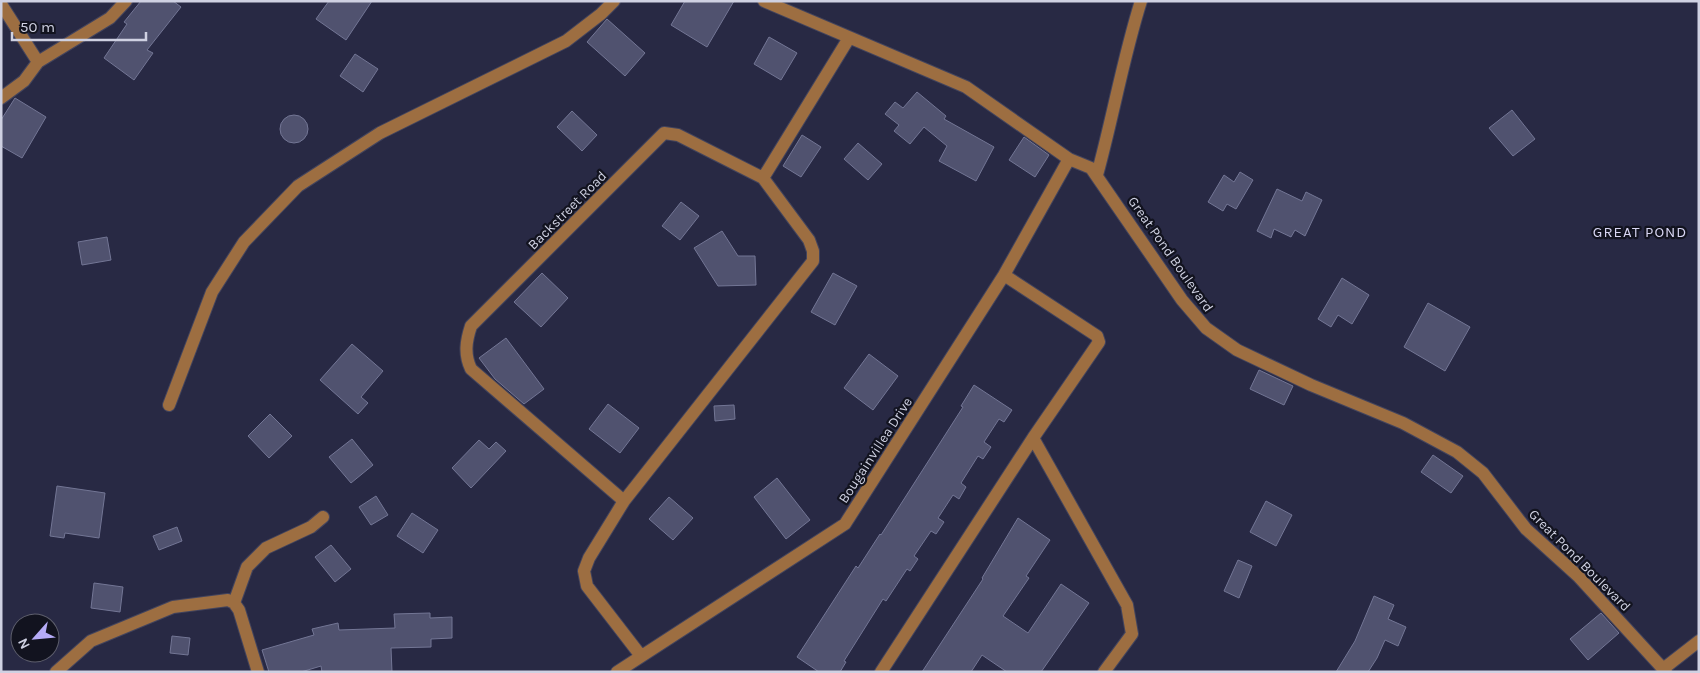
<svg xmlns="http://www.w3.org/2000/svg" width="1700" height="673" viewBox="0 0 1700 673" font-family="Karla,sans-serif">
	<style>
		.building { fill: #50526f; stroke: #737695 }
		.lines { fill: none; stroke-linecap: round; stroke-linejoin: round }
		.minor-casing { stroke: #43445d; stroke-width: 14 }
		.minor { stroke: #9d6e41; stroke-width: 12 }
		.labels { text-anchor: middle; stroke-width: 4.5; stroke-linejoin: round; paint-order: stroke }
		.street-label { font-size: 14px; fill: #cfd1e2; stroke: #12131f }
		.neighbourhood-label { font-size: 15px; letter-spacing: 1px; fill: #d9d6f4; stroke: #12131f }
	</style>
	<rect width="100%" height="100%" fill="#282944"/>
	<path class="building" d="M 141,1 L 173,1 L 181,7 L 147,50 L 153,53 L 134,80 L 104,58 L 127,24 L 124,22 Z
		M 329,1 L 372,1 L 346,40 L 316,19 Z
		M 685,1 L 734,1 L 707,47 L 671,25 Z
		M 607,19 L 645,53 L 625,76 L 587,42 Z
		M 769,37 L 797,53 L 781,80 L 754,64 Z
		M 355,54 L 378,69 L 363,92 L 340,76 Z
		M 917,92 L 946,116 L 944,119 L 994,147 L 976,181 L 939,161 L 947,146 L 924,127 L 910,144 L 894,131 L 899,125 L 885,114 L 895,102 L 903,108 Z
		M 15,98 L 46,117 L 22,158 L 1,146 L 1,120 Z
		M 1512,110 L 1535,139 L 1513,156 L 1489,128 Z
		M 572,111 L 597,135 L 582,151 L 557,127 Z
		M280 129a14 14 0 1 1 28 0a14 14 0 1 1-28 0Z
		M 802,135 L 821,147 L 801,177 L 783,166 Z
		M 1024,137 L 1049,155 L 1035,177 L 1009,160 Z
		M 858,143 L 882,164 L 868,180 L 844,159 Z
		M 1240,172 L 1253,180 L 1236,209 L 1227,204 L 1223,211 L 1208,202 L 1224,175 L 1234,182 Z
		M 1277,189 L 1302,201 L 1306,192 L 1322,200 L 1305,236 L 1295,230 L 1291,237 L 1274,229 L 1271,238 L 1257,231 Z
		M 681,202 L 699,216 L 680,240 L 662,226 Z
		M 722,231 L 738,256 L 755,256 L 756,285 L 718,286 L 694,248 Z
		M 107,237 L 111,260 L 82,265 L 78,242 Z
		M 542,273 L 568,298 L 541,327 L 514,302 Z
		M 833,273 L 857,286 L 835,325 L 811,312 Z
		M 1342,278 L 1369,295 L 1352,324 L 1338,315 L 1331,327 L 1318,319 Z
		M 1428,303 L 1470,327 L 1445,371 L 1404,347 Z
		M 506,338 L 544,389 L 524,404 L 495,379 L 479,358 Z
		M 352,344 L 383,371 L 361,397 L 368,403 L 358,414 L 320,380 Z
		M 869,354 L 898,376 L 873,410 L 844,388 Z
		M 1259,370 L 1293,386 L 1284,405 L 1250,389 Z
		M 974,385 L 1012,410 L 1004,422 L 999,419 L 984,442 L 991,447 L 983,459 L 978,456 L 961,483 L 966,487 L 959,499 L 953,495 L 938,518 L 944,522 L 936,534 L 931,531 L 914,556 L 918,559 L 910,571 L 907,569 L 886,601 L 883,599 L 844,661 L 846,662 L 840,672 L 819,672 L 797,657 L 856,566 L 858,568 L 880,534 L 881,535 L 963,407 L 961,406 Z
		M 608,404 L 639,428 L 620,453 L 589,429 Z
		M 734,405 L 735,419 L 715,421 L 714,406 Z
		M 270,414 L 292,436 L 269,458 L 248,436 Z
		M 352,439 L 373,465 L 351,483 L 329,457 Z
		M 479,440 L 489,449 L 496,442 L 506,451 L 471,488 L 452,468 Z
		M 1433,455 L 1463,476 L 1451,493 L 1421,472 Z
		M 777,478 L 810,520 L 786,539 L 754,497 Z
		M 57,486 L 105,493 L 99,538 L 65,533 L 64,538 L 50,536 Z
		M 376,496 L 388,515 L 371,525 L 359,507 Z
		M 669,497 L 693,518 L 673,540 L 649,519 Z
		M 1266,501 L 1292,515 L 1276,546 L 1250,532 Z
		M 412,513 L 438,530 L 423,553 L 397,536 Z
		M 1018,518 L 1050,540 L 1026,576 L 1029,578 L 1003,616 L 1028,633 L 1061,584 L 1089,603 L 1041,672 L 1007,672 L 982,655 L 971,672 L 922,672 L 983,579 L 982,578 Z
		M 177,527 L 182,541 L 159,550 L 153,536 Z
		M 331,545 L 351,569 L 335,582 L 315,557 Z
		M 1238,560 L 1252,566 L 1239,598 L 1224,591 Z
		M 94,583 L 123,587 L 120,612 L 91,608 Z
		M 1374,596 L 1394,605 L 1388,619 L 1406,627 L 1398,646 L 1385,640 L 1377,658 L 1368,672 L 1336,672 L 1355,641 Z
		M 430,613 L 430,618 L 452,617 L 452,638 L 431,639 L 431,647 L 391,648 L 392,672 L 322,672 L 321,666 L 301,672 L 269,672 L 262,650 L 314,635 L 312,629 L 338,623 L 339,630 L 395,628 L 394,614 Z
		M 1601,613 L 1619,633 L 1588,660 L 1570,639 Z
		M 172,636 L 190,638 L 188,655 L 170,653 Z"/>
	<g class="lines">
		<g class="minor-casing">
			<path id="minor" d="M 764,1 L 966,87 L 1069,159 L 1091,168 L 1182,300 L 1206,328 L 1237,350 L 1311,385 L 1403,423 L 1457,452 L 1483,473 L 1526,529 L 1578,576 L 1666,672
				M 1,4 L 38,62
				M 1,98 L 24,81 L 38,62 L 110,18 L 126,1
				M 1097,175 C 1113,117 1123,58 1141,1
				M 169,405 L 212,292 L 244,242 L 298,186 L 380,133 L 566,41 L 601,14 L 614,1
				M 1033,438 L 1127,605 L 1132,634 L 1104,672
				M 624,501 L 471,369 C 464,354 466,341 471,326 L 664,133 L 678,135 L 763,178 L 849,38
				M 234,603 L 247,567 L 266,548 L 311,527 L 323,517
				M 234,603 L 239,610 L 258,672
				M 641,656 L 587,586 L 584,571 L 589,558 L 624,501 L 813,261 L 813,251 L 809,240 L 763,178
				M 1663,669 L 1699,641
				M 56,672 L 91,641 L 173,607 L 228,600 L 234,603
				M 617,672 L 845,524 L 1004,275 L 1069,159
				M 881,672 L 1033,438 L 1099,342 L 1097,336 L 1004,275"/>
		</g>
		<use href="#minor" class="minor"/>
	</g>
	<g class="labels">
		<g class="street-label">
			<text transform="translate(567 210) rotate(-45)" y="5">Backstreet Road</text>
			<text transform="translate(1171 254) rotate(55)" y="5">Great Pond Boulevard</text>
			<text transform="translate(875 450) rotate(-57)" y="5">Bougainvillea Drive</text>
			<text transform="translate(1580 560) rotate(45)" y="5">Great Pond Boulevard</text>
		</g>
		<g class="neighbourhood-label">
			<text x="1640" y="237">GREAT POND</text>
		</g>
	</g>
	<rect width="1700" height="673" fill="none" stroke="#cfd1e2" stroke-width="5"/>
	<g transform="translate(35 638) rotate(243)"><circle r="24" fill="#12131f" stroke="#5e5f6d"/>
	<path d="M0-4L9 19L0 12L-9 19Z" fill="#b6acf8"/>
	<text y="-8" font-size="14" font-weight="bold" text-anchor="middle" fill="#cfd1e2">N</text>
	</g>
	<path d="M12 32v8h134v-8" fill="none" stroke="#cfd1e2" stroke-width="2.5"/>
	<text x="20" y="32" font-size="15" fill="#cfd1e2" stroke="#12131f" stroke-width="4" paint-order="stroke">50 m</text>
</svg>
